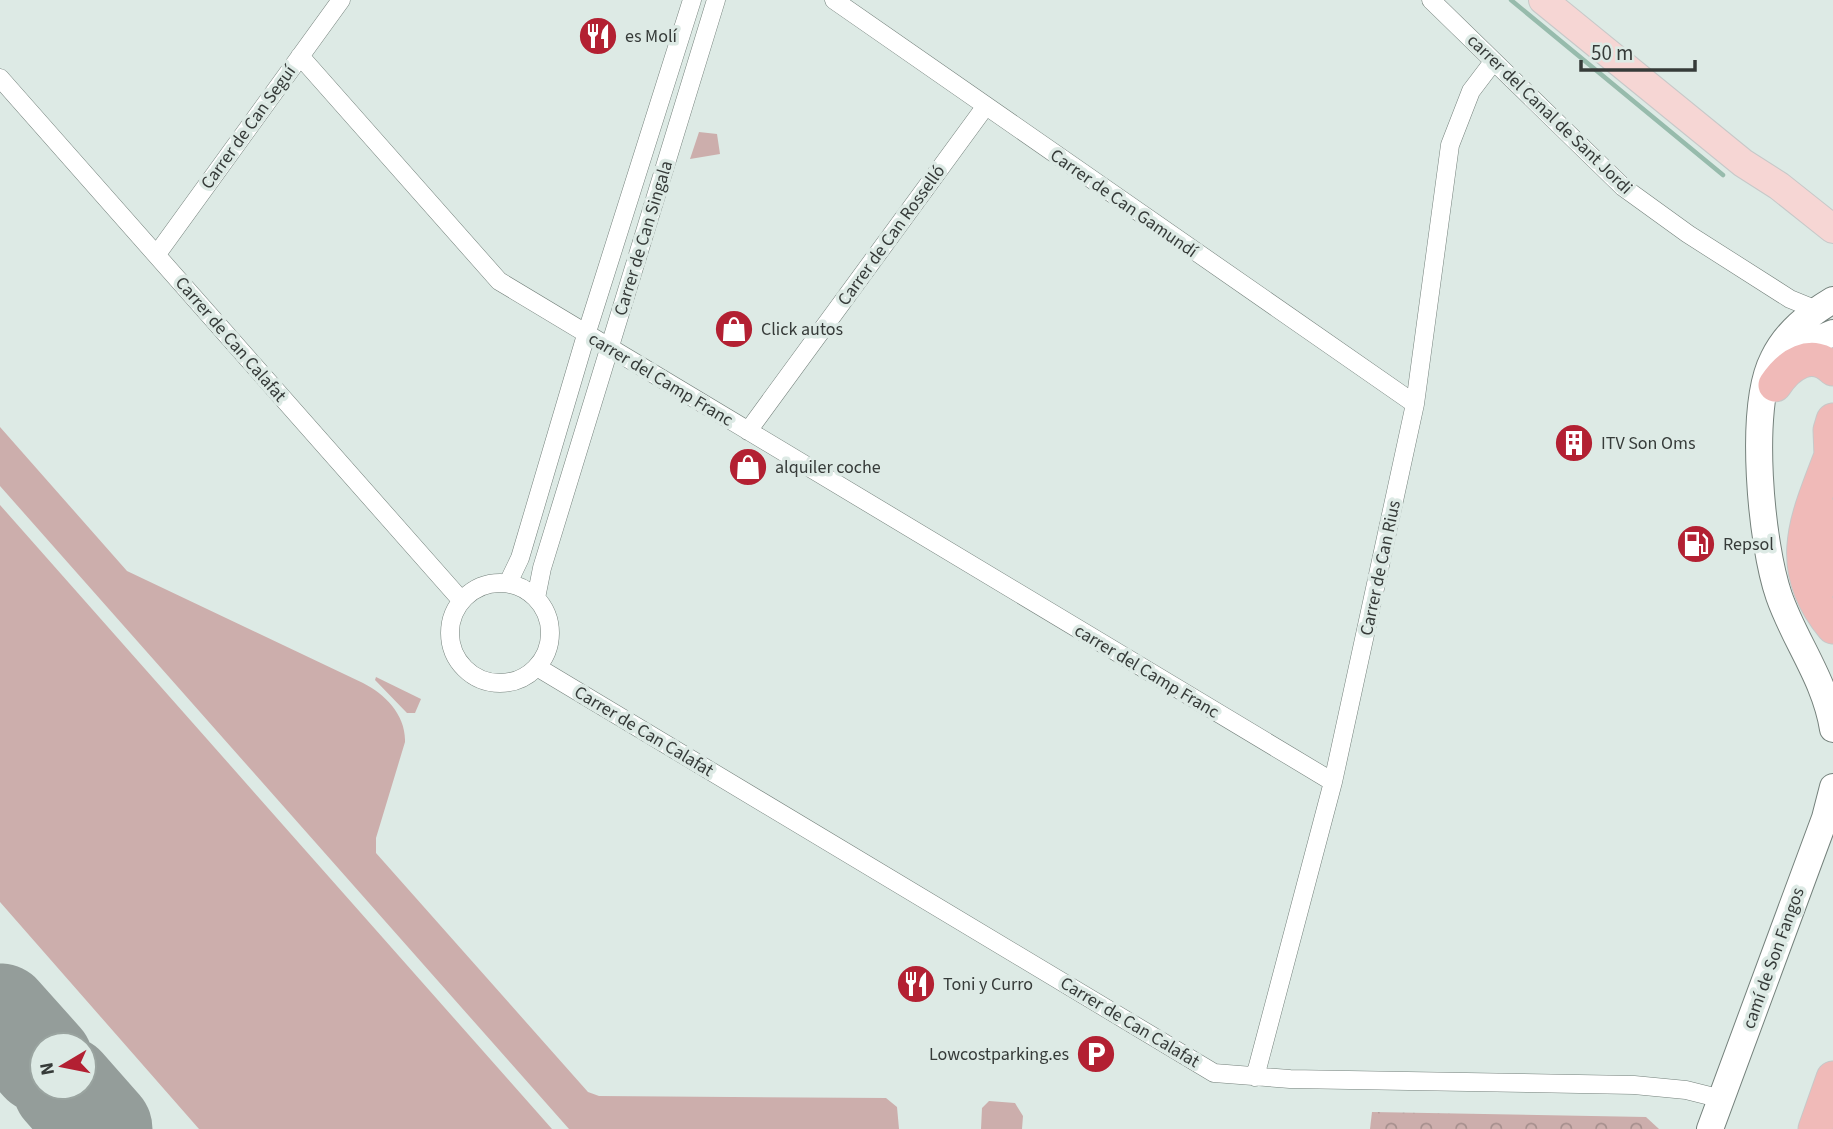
<svg xmlns="http://www.w3.org/2000/svg" width="1833" height="1129" viewBox="0 0 1833 1129" font-family="'Source Sans 3',sans-serif">
	<style>
		.green { fill: #ccaeac }
		.forest { fill: url(#forest-crowns) }
		.lines { fill: none; stroke-linecap: round; stroke-linejoin: round }
		.stream { stroke: #97bbac; stroke-width: 4.5 }
		.taxiway { stroke: #949d9a; stroke-width: 42 }
		.runway { stroke: #949d9a; stroke-width: 103 }
		.street-casing { stroke: #74807b; stroke-width: 19 }
		.secondary-casing { stroke: #74807b; stroke-width: 28 }
		.primary-casing { stroke: #c7c8c8; stroke-width: 30 }
		.highway-casing { stroke: #c7c8c8; stroke-width: 35 }
		.street { stroke: #fff; stroke-width: 18 }
		.secondary { stroke: #fff; stroke-width: 26 }
		.primary { stroke: #f6d6d4; stroke-width: 28 }
		.highway { stroke: #f0bab8; stroke-width: 33 }
		.labels { text-anchor: middle; stroke-width: 7; stroke-linejoin: round; paint-order: stroke }
		.poi-label { font-size: 18px; fill: #363b39; stroke: #ddeae5; text-anchor: start }
		.street-label { font-size: 18px; fill: #363b39; stroke: #ddeae5 }
	</style>
	<defs>
		<pattern id="forest-crowns" width="20" height="18" patternUnits="userSpaceOnUse" patternTransform="scale(1.75)"><rect width="20" height="18" fill="#ccaeac"/><path d="M2 6a3 3 0 1 1 6 0M12 15a3 3 0 1 1 6 0" fill="none" stroke="#a68f8d"/></pattern>
	</defs>
	<rect width="100%" height="100%" fill="#ddeae5"/>
	<path class="green" d="M 699,132 L 717,134 L 720,154 L 690,159 Z
		M 0,427 L 127,571 L 363,683 C 385,694 406,715 405,742 L 376,838 L 376,853 L 588,1092 L 599,1096 L 886,1098 L 897,1107 L 899,1129 L 569,1129 L 0,486 Z
		M 0,505 L 552,1129 L 199,1129 L 0,902 Z
		M 376,677 L 421,699 L 415,713 L 407,713 L 375,680 Z
		M 989,1101 L 1015,1103 L 1023,1116 L 1022,1129 L 981,1129 L 982,1108 Z"/>
	<path class="forest" d="M 1372,1112 L 1646,1117 L 1659,1129 L 1370,1129 Z"/>
	<g class="lines">
		<path class="stream" d="M 1511,0 L 1723,175"/>
		<path class="taxiway" d="M 89,1116 L 97,1129"/>
		<path class="runway" d="M 0,1015 L 42,1062
			M 64,1087 L 101,1129"/>
		<g class="street-casing">
			<path id="street" d="M 834,0 L 1415,404
				M 1431,0 L 1623,187 L 1688,234 L 1790,299 L 1817,310
				M 300,56 L 499,281 L 1333,782
				M 0,78 L 461,600
				M 157,254 L 341,0
				M 748,431 L 985,107
				M 508,583 L 520,558 L 586,335 L 692,0
				M450 633a50 50 0 1 1 100 0a50 50 0 1 1-100 0Z
				M 536,598 L 542,568 L 716,0
				M 537,667 L 1214,1073 L 1290,1079 L 1634,1085 L 1686,1090 L 1722,1099
				M 1255,1077 L 1333,782 L 1415,404 L 1450,145 L 1471,91 L 1493,62"/>
		</g>
		<g class="secondary-casing">
			<path id="secondary" d="M 1833,300 C 1808,315 1786,332 1773,359 C 1748,408 1761,544 1779,596 C 1795,642 1825,679 1833,729
				M 1782,366 L 1802,346 L 1833,333
				M 1710,1129 L 1825,818 L 1833,787"/>
		</g>
		<g class="primary-casing">
			<path id="primary" d="M 1543,0 L 1743,163 L 1779,186 L 1833,229"/>
		</g>
		<g class="highway-casing">
			<path id="highway" d="M 1775,385 C 1788,365 1812,348 1833,369
				M 1833,450 C 1809,515 1781,565 1833,627
				M 1831,456 L 1830,430 L 1833,420
				M 1833,516 L 1828,554 L 1833,580
				M 1815,1129 L 1833,1078"/>
		</g>
		<use href="#street" class="street"/>
		<use href="#secondary" class="secondary"/>
		<use href="#primary" class="primary"/>
		<use href="#highway" class="highway"/>
	</g>
	<defs>
		<g id="restaurant-disc" transform="scale(2.0125)"><circle r="9.5" fill="#b32032" stroke="#ddeae5"/><path d="M-5-6h1v4h1v-4h1v4h1v-4h1v5L-1.5 .5V6h-2V.5L-5-1ZM5-6V6H3V1.5H1.5Q1.5-4 5-6Z" fill="#fff"/></g>
		<g id="shop-disc" transform="scale(2.0125)"><circle r="9.5" fill="#b32032" stroke="#ddeae5"/><path d="M-5-2.5h2.3a2.7 3.5 0 0 1 5.4 0H5L5.5 6h-11ZM-1.5-2.5h3a1.5 2.3 0 0 0-3 0Z" fill="#fff"/></g>
		<g id="building-disc" transform="scale(2.0125)"><circle r="9.5" fill="#b32032" stroke="#ddeae5"/><path d="M-4-6H4V6H1V3H-1V6H-4ZM-2.5-4.3h1.7v1.8h-1.7ZM.8-4.3h1.7v1.8H.8ZM-2.5-1h1.7V.8h-1.7ZM.8-1h1.7V.8H.8Z" fill="#fff"/></g>
		<g id="fuel-disc" transform="scale(2.0125)"><circle r="9.5" fill="#b32032" stroke="#ddeae5"/><path d="M-5.5-6h7V0h2V4h1.3V-2.5L3-4.5l.8-.8L6-3V5H2.5V1h-1V6h-7ZM-4.2-4.7v3.2H.2V-4.7Z" fill="#fff"/></g>
		<g id="parking-disc" transform="scale(2.0125)"><circle r="9.5" fill="#b32032" stroke="#ddeae5"/><path d="M-3.5-5.5H1a3.5 3.5 0 0 1 0 7H-1V5.5H-3.5ZM-1-3.4V-.6H.8a1.4 1.4 0 0 0 0-2.8Z" fill="#fff"/></g>
	</defs>
	<g fill-rule="evenodd">
		<use href="#restaurant-disc" x="598" y="36"/>
		<use href="#shop-disc" x="734" y="329"/>
		<use href="#building-disc" x="1574" y="443"/>
		<use href="#shop-disc" x="748" y="467"/>
		<use href="#fuel-disc" x="1696" y="544"/>
		<use href="#restaurant-disc" x="916" y="984"/>
		<use href="#parking-disc" x="1096" y="1054"/>
	</g>
	<g class="labels">
		<g class="poi-label">
			<text x="625" y="42">es Molí</text>
			<text x="761" y="335">Click autos</text>
			<text x="1601" y="449">ITV Son Oms</text>
			<text x="775" y="473">alquiler coche</text>
			<text x="1723" y="550">Repsol</text>
			<text x="943" y="990">Toni y Curro</text>
			<text x="1069" y="1060" text-anchor="end">Lowcostparking.es</text>
		</g>
		<g class="street-label">
			<text transform="translate(1550 114) rotate(44)" y="6">carrer del Canal de Sant Jordi</text>
			<text transform="translate(248 127) rotate(-54)" y="6">Carrer de Can Seguí</text>
			<text transform="translate(1124 203) rotate(35)" y="6">Carrer de Can Gamundí</text>
			<text transform="translate(891 235) rotate(-54)" y="6">Carrer de Can Rosselló</text>
			<text transform="translate(643 238) rotate(-73)" y="6">Carrer de Can Singala</text>
			<text transform="translate(231 339) rotate(49)" y="6">Carrer de Can Calafat</text>
			<text transform="translate(661 379) rotate(31)" y="6">carrer del Camp Franc</text>
			<text transform="translate(1380 568) rotate(-78)" y="6">Carrer de Can Rius</text>
			<text transform="translate(1147 671) rotate(31)" y="6">carrer del Camp Franc</text>
			<text transform="translate(644 731) rotate(31)" y="6">Carrer de Can Calafat</text>
			<text transform="translate(1773 958) rotate(-70)" y="6">camí de Son Fangos</text>
			<text transform="translate(1130 1022) rotate(31)" y="6">Carrer de Can Calafat</text>
		</g>
	</g>
	<g transform="translate(63 1066) rotate(260)"><circle r="33" fill="#ddeae5" stroke="#9aa4a0" stroke-width="2"/>
	<path d="M0-5L12 26L0 18L-12 26Z" fill="#b32032"/>
	<text y="-10" font-size="19" font-weight="bold" text-anchor="middle" fill="#363b39">N</text>
	</g>
	<path d="M1581 60v10h114v-10" fill="none" stroke="#363b39" stroke-width="3.5"/>
	<text x="1591" y="60" font-size="21" fill="#363b39" stroke="#ddeae5" stroke-width="5" paint-order="stroke">50 m</text>
</svg>
